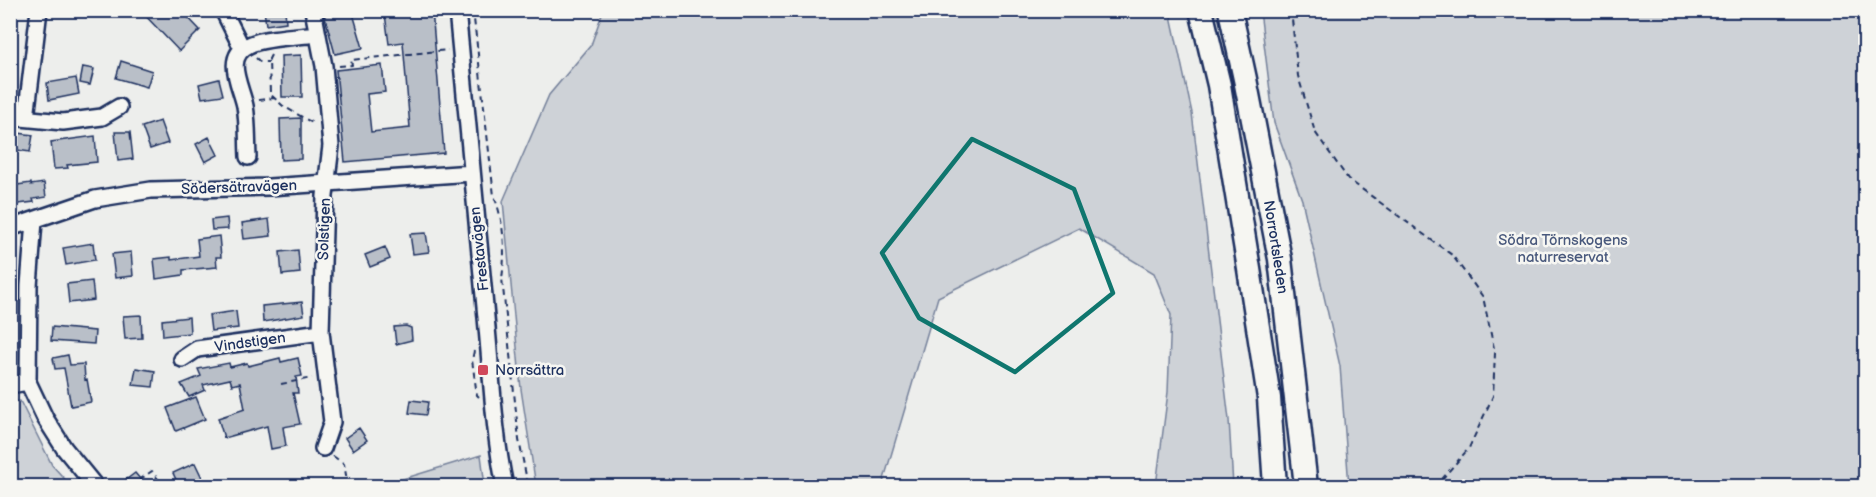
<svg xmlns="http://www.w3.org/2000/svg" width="1876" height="497" viewBox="0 0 1876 497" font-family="'Balsamiq Sans',sans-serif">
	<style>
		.green { fill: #ced2d7; stroke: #74809a; stroke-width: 1.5 }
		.building { fill: #b9bfc8; stroke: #1b2f5e; stroke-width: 1.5 }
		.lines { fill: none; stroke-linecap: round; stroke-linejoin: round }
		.minor-casing { stroke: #1b2f5e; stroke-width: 20 }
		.highway-casing { stroke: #1b2f5e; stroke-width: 27 }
		.path { stroke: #1b2f5e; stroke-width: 2; stroke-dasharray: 6 4.5; stroke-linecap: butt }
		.minor { stroke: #f6f6f2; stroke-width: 15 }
		.highway { stroke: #f6f6f2; stroke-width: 22 }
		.marked { fill: none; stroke: #0f766e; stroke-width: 4.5; stroke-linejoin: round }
		.poi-dot { fill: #d1495b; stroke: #f6f6f2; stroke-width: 2 }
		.labels { text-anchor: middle; stroke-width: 5; stroke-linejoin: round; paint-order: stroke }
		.street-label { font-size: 15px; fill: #1b2f5e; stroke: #f6f6f2 }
		.park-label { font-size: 15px; fill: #48587c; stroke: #f6f6f2 }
		.poi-label { font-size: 15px; fill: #1b2f5e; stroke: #f6f6f2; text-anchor: start }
	</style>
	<rect width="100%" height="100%" fill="#edeeec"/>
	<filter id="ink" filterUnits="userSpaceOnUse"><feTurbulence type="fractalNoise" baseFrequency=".0167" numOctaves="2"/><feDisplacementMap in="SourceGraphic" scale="12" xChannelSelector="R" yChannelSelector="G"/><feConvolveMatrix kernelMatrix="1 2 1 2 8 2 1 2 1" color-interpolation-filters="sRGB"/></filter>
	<g filter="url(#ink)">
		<path class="green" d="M 603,11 L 1170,11 L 1192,113 L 1229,420 L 1233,486 L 1156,486 L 1168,392 L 1171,315 L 1154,273 L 1079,228 L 938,297 L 882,486 L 536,486 L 521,389 L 503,201 L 549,95 L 591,45 Z
			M 1260,11 L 1865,11 L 1865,486 L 1349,486 L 1340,366 L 1302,200 L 1274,123 Z
			M 20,401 L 52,465 L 71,486 L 19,486 L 11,480 L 11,402 Z
			M 481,455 L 485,486 L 380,486 Z"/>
		<path class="building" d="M 140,10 L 181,10 L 200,30 L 179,51 Z
			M 264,10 L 285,10 L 286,22 L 266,25 Z
			M 323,10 L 352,10 L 363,48 L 335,54 Z
			M 403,10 L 432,10 L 444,153 L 345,162 L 336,70 L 382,65 L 385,92 L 367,94 L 371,132 L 410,128 L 403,42 L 389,44 L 385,14 L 404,12 Z
			M 301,55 L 302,97 L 282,97 L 281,56 Z
			M 121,61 L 152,71 L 147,87 L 116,78 Z
			M 83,67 L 94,69 L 90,85 L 80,83 Z
			M 76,78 L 79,94 L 49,100 L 47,83 Z
			M 219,79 L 223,95 L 202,98 L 199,84 Z
			M 301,118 L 301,159 L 281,160 L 280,119 Z
			M 160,121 L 168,143 L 150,149 L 142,127 Z
			M 10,132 L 33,135 L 30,152 L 10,149 Z
			M 115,132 L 130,132 L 133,159 L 118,161 Z
			M 95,136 L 97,162 L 67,165 L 68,168 L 54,169 L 51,142 Z
			M 209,137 L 218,155 L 205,162 L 196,144 Z
			M 31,183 L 31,185 L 44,183 L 46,197 L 33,199 L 34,202 L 10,205 L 10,186 Z
			M 227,218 L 228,229 L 212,230 L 211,220 Z
			M 269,219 L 271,236 L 244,239 L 242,223 Z
			M 426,233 L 429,252 L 413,254 L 410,234 Z
			M 219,236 L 221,257 L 216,257 L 217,267 L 183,270 L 183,275 L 156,279 L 154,259 L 171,257 L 171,260 L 199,256 L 197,239 Z
			M 93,243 L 95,260 L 66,265 L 63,248 Z
			M 385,247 L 390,259 L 370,267 L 365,255 Z
			M 298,250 L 300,273 L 282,275 L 280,252 Z
			M 131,252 L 133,276 L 115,278 L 112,254 Z
			M 92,281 L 94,300 L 69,303 L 67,284 Z
			M 302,302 L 304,315 L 263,322 L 262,306 Z
			M 236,311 L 238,328 L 211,331 L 209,315 Z
			M 141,315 L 142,338 L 125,339 L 123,316 Z
			M 189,317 L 190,333 L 163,336 L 162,320 Z
			M 406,326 L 411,328 L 412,340 L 396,344 L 394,327 Z
			M 52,327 L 95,331 L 94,344 L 51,341 Z
			M 68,355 L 70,365 L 84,364 L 85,380 L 87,379 L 91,402 L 71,406 L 64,368 L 55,369 L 53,358 Z
			M 280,358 L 281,362 L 298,358 L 302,376 L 296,377 L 298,393 L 293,393 L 300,424 L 283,427 L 286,446 L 271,449 L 267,426 L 224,438 L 218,418 L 245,409 L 240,383 L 232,385 L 230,379 L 203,385 L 205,390 L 189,397 L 181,384 L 201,376 L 198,369 L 229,363 L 230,367 L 247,363 L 248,366 Z
			M 136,368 L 155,371 L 153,387 L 133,385 Z
			M 196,397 L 205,419 L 176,431 L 167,408 Z
			M 411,400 L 428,402 L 426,415 L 409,413 Z
			M 359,428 L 367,440 L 353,450 L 345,438 Z
			M 195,463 L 206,486 L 179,486 L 173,473 Z
			M 135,473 L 146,486 L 118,486 Z"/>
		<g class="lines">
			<g class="minor-casing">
				<path id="minor" d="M 223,10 L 242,48
					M 313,10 L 324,66 L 331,146 L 325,196 L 321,332 L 332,422 L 323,448
					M 457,10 C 468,116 476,222 487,328 C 492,381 494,435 505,486
					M 10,117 L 63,122 L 102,117 L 119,107
					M 26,118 L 39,10
					M 248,157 C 247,140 248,123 245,106 C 241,86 223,57 249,45 C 262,38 301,36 318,34
					M 34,221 L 29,286 L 28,382 L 45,418 L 64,448 L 95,486
					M 10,228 L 95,199 L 151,190 L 269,187 L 472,173
					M 182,359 L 197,349 L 321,332
					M 10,385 L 28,382"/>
			</g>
			<g class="highway-casing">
				<path id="highway" d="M 1201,10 L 1219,85 L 1249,269 L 1269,398 L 1275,486
					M 1230,10 L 1245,79 L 1280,259 L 1306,486"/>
			</g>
			<path class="path" d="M 473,10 L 494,196 C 504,221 506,252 502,278 L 519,440 L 528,486
				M 1291,10 L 1298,76 L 1315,132 L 1348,179 L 1452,255 L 1483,297 L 1495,353 L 1493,396 L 1469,448 L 1436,486
				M 271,55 L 269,59 L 270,94 L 283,106 L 314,124
				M 256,58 L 260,62 L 269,62
				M 339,66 L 352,65 L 351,60 L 448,50
				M 259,100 L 274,98
				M 474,351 L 472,360 L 477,395 L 479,397
				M 281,384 L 312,378
				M 333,456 L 344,464 L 348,486
				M 131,486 L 152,471 L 163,486"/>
			<use href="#minor" class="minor"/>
			<use href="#highway" class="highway"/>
		</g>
	</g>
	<path class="marked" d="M 972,139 L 1074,189 L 1113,293 L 1015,372 L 919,318 L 882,253 Z"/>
	<rect class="poi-dot" x="477" y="364" width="12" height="12" rx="3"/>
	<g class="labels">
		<g class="street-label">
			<text transform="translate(239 187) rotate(-2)" y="5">Södersätravägen</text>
			<text transform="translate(324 229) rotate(-88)" y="5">Solstigen</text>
			<text transform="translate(1276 247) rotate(81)" y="5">Norrortsleden</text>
			<text transform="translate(479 249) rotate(-96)" y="5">Frestavägen</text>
			<text transform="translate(250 342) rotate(-8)" y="5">Vindstigen</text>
		</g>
		<g class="park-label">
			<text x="1563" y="245">Södra Törnskogens<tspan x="1563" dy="17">naturreservat</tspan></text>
		</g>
		<g class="poi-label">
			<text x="495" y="375">Norrsättra</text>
		</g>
	</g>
	<rect width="1876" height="497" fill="none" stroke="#f6f6f2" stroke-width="36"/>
	<rect x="18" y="18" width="1840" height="461" fill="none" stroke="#1b2f5e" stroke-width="2" filter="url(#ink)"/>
</svg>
